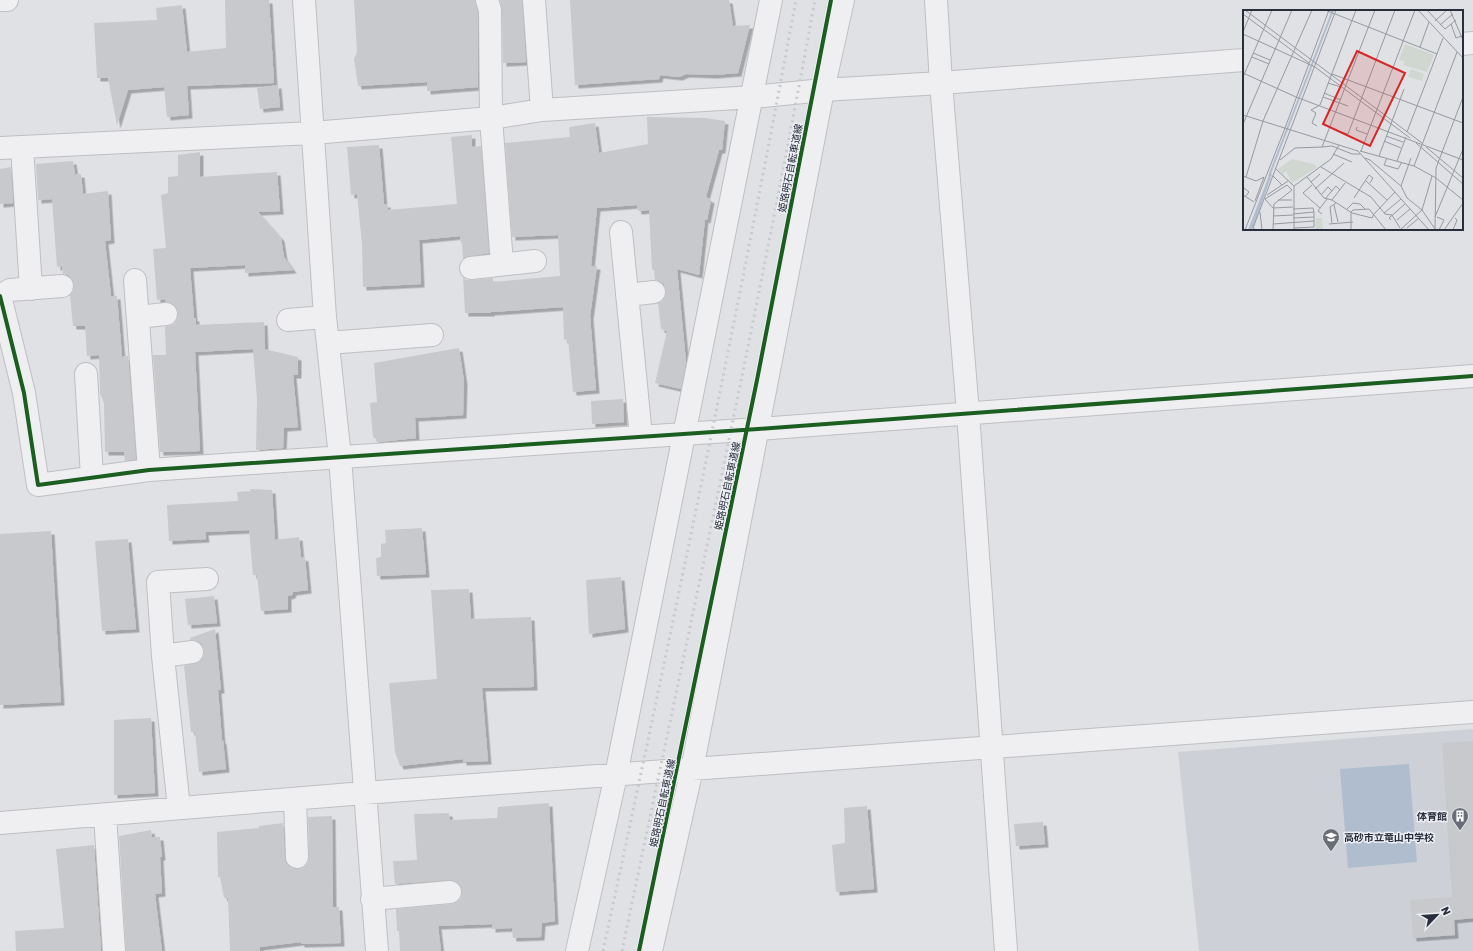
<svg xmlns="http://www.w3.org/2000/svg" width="1473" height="951" viewBox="0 0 1473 951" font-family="Rubik,'Noto Sans JP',sans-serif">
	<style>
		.built { fill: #ced0d7 }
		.water { fill: #b0bdce }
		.building { fill: #c8c9cc; filter: url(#shadow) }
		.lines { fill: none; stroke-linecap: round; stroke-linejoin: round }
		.minor-casing { stroke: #bebfc2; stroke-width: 24 }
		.minor { stroke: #efeff1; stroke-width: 22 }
		.rail { stroke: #c8c9cc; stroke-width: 3; stroke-dasharray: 2 4; stroke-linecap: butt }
		.cycleway-casing { stroke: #edeff4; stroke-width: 6 }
		.cycleway { stroke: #1b5e20; stroke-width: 4 }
		.labels { text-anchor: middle; stroke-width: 3; stroke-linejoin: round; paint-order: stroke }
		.street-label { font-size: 10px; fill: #282e3c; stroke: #edeff4 }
		.poi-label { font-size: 10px; font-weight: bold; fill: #282e3c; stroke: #edeff4; text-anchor: end }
		.inset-river { fill: none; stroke: #b0bdce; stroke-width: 2 }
		.inset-road { fill: none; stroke: #9699a1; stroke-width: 1 }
		.view { fill: #d62828; fill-opacity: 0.15; stroke: #d62828; stroke-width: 2 }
		.inset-edge { fill: none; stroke: #282e3c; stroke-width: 2 }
	</style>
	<defs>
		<filter id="shadow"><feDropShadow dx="3.5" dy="3.5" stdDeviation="0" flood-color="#0004"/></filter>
	</defs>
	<rect width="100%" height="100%" fill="#e0e1e4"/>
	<path class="built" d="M 1473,729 L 1473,951 L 1199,951 L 1178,752 Z"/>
	<path class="water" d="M 1409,764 L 1417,862 L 1348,868 L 1340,769 Z"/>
	<path class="building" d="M 225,0 L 269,0 L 274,83 L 187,86 L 189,115 L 167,117 L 164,87 L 128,90 L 117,125 L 108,78 L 97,78 L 94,23 L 157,20 L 156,8 L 182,5 L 187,52 L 226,48 Z
		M 354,0 L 475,0 L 478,12 L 478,87 L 427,91 L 427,82 L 358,86 L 354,59 L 357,52 Z
		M 500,0 L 522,0 L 526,62 L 503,63 L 502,10 Z
		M 570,0 L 729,0 L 733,26 L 750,25 L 738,73 L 714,75 L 686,74 L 679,77 L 660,75 L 659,79 L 575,85 Z
		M 278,85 L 280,107 L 260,109 L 257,88 Z
		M 647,117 L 705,118 L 725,121 L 722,150 L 719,150 L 706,197 L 711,200 L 707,220 L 705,219 L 699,275 L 677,269 L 686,362 L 681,389 L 655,383 L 667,331 L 661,329 L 658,303 L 662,302 L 665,297 L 666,291 L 664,284 L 659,281 L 655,280 L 654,270 L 652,270 L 649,210 L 638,211 L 637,205 L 597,208 L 591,266 L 597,266 L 590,316 L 596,390 L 573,392 L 568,339 L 564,340 L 563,307 L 491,312 L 491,313 L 465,313 L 463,277 L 466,280 L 472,280 L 493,278 L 493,282 L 560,276 L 558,235 L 512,237 L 505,143 L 570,137 L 569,127 L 595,123 L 599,153 L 648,144 Z
		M 472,135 L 472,147 L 481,146 L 489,253 L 470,256 L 463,259 L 462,243 L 461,243 L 460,236 L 419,240 L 421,284 L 363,287 L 362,244 L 357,194 L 351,195 L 347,147 L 379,145 L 384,204 L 387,204 L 388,210 L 457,204 L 451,137 Z
		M 200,152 L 200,177 L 277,172 L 280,211 L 258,212 L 281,238 L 284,257 L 293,270 L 245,273 L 245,265 L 190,268 L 194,318 L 196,318 L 196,325 L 264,322 L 265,349 L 264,349 L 298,357 L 298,375 L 293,375 L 298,427 L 284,428 L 283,448 L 256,450 L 257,399 L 253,349 L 195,352 L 200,451 L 160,452 L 153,355 L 166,355 L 165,327 L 174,324 L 177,319 L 178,313 L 176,307 L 171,303 L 165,302 L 165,299 L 157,300 L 153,249 L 166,248 L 161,195 L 168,193 L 168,177 L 178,176 L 178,155 Z
		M 73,161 L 75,174 L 81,174 L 83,194 L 108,191 L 111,240 L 105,241 L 111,296 L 117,296 L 122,357 L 128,356 L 136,459 L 125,461 L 124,452 L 105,452 L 104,403 L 100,393 L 99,355 L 87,356 L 85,326 L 73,326 L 70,295 L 73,291 L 74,285 L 72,279 L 68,275 L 63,274 L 62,266 L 57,267 L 52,199 L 38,200 L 36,164 Z
		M 11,167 L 13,203 L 0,204 L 0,169 Z
		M 459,348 L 464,381 L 463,415 L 415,418 L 416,438 L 380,442 L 373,437 L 370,403 L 377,402 L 374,363 Z
		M 623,399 L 624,422 L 592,424 L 591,401 Z
		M 250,489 L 272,490 L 275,540 L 299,537 L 301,557 L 305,558 L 308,590 L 293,592 L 292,595 L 288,596 L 288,609 L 261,611 L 257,575 L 253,575 L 249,530 L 205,532 L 206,539 L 169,541 L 167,505 L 238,501 L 237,492 L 251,491 Z
		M 422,528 L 426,574 L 377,576 L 376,558 L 381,557 L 381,544 L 386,543 L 385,530 Z
		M 51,531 L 61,702 L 0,705 L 0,534 Z
		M 128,539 L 136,629 L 102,631 L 95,541 Z
		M 621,577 L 625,629 L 589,634 L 586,580 Z
		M 469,589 L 471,619 L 531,617 L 534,687 L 482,688 L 488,761 L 463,762 L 463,759 L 400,766 L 395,752 L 389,683 L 437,679 L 431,590 Z
		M 214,596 L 217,623 L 188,625 L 185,599 Z
		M 215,629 L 221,690 L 218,690 L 222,741 L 223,740 L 226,769 L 199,772 L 195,732 L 191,732 L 184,666 L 199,662 L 204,656 L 204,650 L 202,644 L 197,641 L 190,640 L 190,638 Z
		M 151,718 L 155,793 L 114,795 L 114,720 Z
		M 1473,741 L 1473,918 L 1454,920 L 1455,935 L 1413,938 L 1410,900 L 1452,897 L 1442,743 Z
		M 549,803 L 555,921 L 542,923 L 541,937 L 513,938 L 512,928 L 492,929 L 492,924 L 438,926 L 441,951 L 400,951 L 399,931 L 397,931 L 396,909 L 452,904 L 457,902 L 461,898 L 462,891 L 460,885 L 455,881 L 449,880 L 395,884 L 393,861 L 417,860 L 414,814 L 449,813 L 450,820 L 497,818 L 498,807 Z
		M 867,806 L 874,889 L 836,892 L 832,845 L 845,843 L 844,808 Z
		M 332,816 L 333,907 L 339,907 L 341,943 L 301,944 L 301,942 L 260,947 L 260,951 L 230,951 L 228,898 L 224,898 L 220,877 L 218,877 L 217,832 L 259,828 L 259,826 L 283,823 L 285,857 L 286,863 L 291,868 L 298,869 L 303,868 L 308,863 L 309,857 L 308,817 Z
		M 1043,822 L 1045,844 L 1016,846 L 1014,824 Z
		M 151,830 L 152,837 L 160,837 L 162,857 L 160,857 L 162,893 L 155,894 L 162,951 L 126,951 L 119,836 Z
		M 94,845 L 101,951 L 16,951 L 15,931 L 64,928 L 56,849 Z"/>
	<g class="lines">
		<g class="minor-casing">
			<path id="minor" d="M 0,0 L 7,0
				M 304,0 L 325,317 L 340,457 L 377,951
				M 487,0 L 490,10 L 491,118 L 502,264
				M 534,0 L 542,110
				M 936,0 L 941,83 L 968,413 L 1006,951
				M 1462,44 L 1473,43
				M 22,147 L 31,289
				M 0,148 L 313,133 L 491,118 L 542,110 L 753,97 L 823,90 L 941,83 L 1244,60
				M 621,232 L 641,436
				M 471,268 L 535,261
				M 135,280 L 149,470
				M 627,295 L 654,292
				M 0,296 L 24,393 L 38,485 L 149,470 L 758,429 L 1473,376
				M 0,296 L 10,290 L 62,286
				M 138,317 L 166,314
				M 288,320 L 325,317
				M 328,343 L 432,335
				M 86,374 L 92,477
				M 163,656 L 192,652
				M 295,799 L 297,857
				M 179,808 L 163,656 L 158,582 L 207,579
				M 105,815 L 114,951
				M 0,823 L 364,793 L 1473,712
				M 372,899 L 450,892
				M 577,951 L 616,775 L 771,0
				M 651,951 L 692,769 L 823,90 L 843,0"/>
		</g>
		<use href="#minor" class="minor"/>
		<path class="rail" d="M 603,951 C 671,635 737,318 796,0
			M 622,951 C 688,634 757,318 815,0"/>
		<g class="cycleway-casing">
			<path id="cycleway" d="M 0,296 L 24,393 L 38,485 L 149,470 L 758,429 L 1473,376
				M 639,951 L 757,380 L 831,0"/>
		</g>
		<use href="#cycleway" class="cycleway"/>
	</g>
	<defs>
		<g id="building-pin" transform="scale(0.9)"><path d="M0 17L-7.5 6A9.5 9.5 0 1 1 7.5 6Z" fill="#686d77" stroke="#edeff4"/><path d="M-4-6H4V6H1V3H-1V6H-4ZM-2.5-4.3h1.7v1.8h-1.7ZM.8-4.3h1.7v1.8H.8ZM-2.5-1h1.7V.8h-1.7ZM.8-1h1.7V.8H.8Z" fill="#fff"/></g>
		<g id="school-pin" transform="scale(0.9)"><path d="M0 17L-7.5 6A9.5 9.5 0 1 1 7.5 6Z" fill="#686d77" stroke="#edeff4"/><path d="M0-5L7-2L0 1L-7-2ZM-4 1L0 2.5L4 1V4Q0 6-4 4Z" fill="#fff"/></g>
	</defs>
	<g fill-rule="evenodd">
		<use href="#building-pin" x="1460" y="816"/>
		<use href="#school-pin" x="1331" y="837"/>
	</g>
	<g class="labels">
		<g class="street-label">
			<text transform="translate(790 168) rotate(-79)" y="4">姫路明石自転車道線</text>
			<text transform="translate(727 486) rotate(-78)" y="4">姫路明石自転車道線</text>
			<text transform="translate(662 803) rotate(-78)" y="4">姫路明石自転車道線</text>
		</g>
		<g class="poi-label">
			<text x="1447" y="820">体育館</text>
			<text x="1344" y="841" text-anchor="start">高砂市立竜山中学校</text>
		</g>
	</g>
	<g transform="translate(1243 10)">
		<rect width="220" height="220" fill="#e0e1e4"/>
		<path d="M 162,34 L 191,45 L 184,62 L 160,55 L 162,52 L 156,50 ZM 168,59 L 181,64 L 179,71 L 165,67 ZM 49,149 L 71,154 L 74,158 L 49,173 L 43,161 L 40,164 L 35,159 ZM 73,208 L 79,208 L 80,220 L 72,220 Z" fill="#d0d7d0"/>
		<path d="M 27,163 L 29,164 L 10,218 L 5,220 Z" fill="#b0bdce"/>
		<path class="inset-river" d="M 26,166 L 90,0"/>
		<path class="inset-road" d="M 2,0 L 179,133M 82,0 L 194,44M 175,0 L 220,48M 184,0 L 202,19 L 213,10M 207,0 L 220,30M 0,4 L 66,53M 192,11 L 204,0M 208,14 L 213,28 L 218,26M 197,15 L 210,4M 0,22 L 9,0M 0,24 L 72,57 L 167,128M 177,37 L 186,12M 10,43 L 27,50M 9,47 L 26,54M 0,63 L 53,87 L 220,150M 89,64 L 220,113M 0,67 L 29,0M 85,73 L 98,77M 81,83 L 98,90M 80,87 L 105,96M 0,105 L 115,141 L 186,220M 0,114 L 49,0M 74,116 L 69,113 L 73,103 L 68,100 L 77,95 L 113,0M 114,117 L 113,120 L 124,124M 42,118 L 86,0M 95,121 L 105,124 L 152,0M 164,122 L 200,28M 143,126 L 160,132M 141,131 L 158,138M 173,133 L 220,174M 79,137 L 89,136 L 109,144 L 117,144M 183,137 L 220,168M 117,141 L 171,156 L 193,168 L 220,190M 118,141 L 172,0M 90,144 L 109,152M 136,146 L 161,79M 122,148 L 127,150 L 158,176 L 164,188 L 179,200 L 192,219M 144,148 L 141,155 L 155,159 L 159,152M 37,150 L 52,138 L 79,137 L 132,0M 154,151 L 163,127M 171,156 L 214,42M 78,157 L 128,187 L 142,204 L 149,205 L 157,218M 33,159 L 51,176M 0,166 L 13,171 L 21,167M 30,166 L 39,175M 3,167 L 20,111 L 69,0M 64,167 L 81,188 L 89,190 L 109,203 L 129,208 L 131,204M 123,171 L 144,190M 68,172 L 77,164M 69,175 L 60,183 L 77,198M 158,176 L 168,148M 0,177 L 6,182 L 2,187M 72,179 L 101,153M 0,185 L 11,192M 24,185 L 45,171M 78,185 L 85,177 L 89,181M 111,188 L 126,165 L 130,168 L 127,173M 22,189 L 44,175 L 49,180 L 31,194 L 30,220M 22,189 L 30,198 L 50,197M 82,189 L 93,176 L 97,180M 35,190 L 49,190M 89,190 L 102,173M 12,191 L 21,167M 91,195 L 95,212M 50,199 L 70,198 L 71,202 L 71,217 L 51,218M 104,199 L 110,193 L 117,194 L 122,199M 17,202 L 19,220M 141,203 L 158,189M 50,204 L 71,202M 79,204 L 75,201 L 84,189M 131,204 L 152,182M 30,206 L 50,205M 192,207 L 220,139M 194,207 L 201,210 L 196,220M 50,208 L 71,207M 148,210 L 146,208 L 162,194M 154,210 L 167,199M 89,213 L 87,197 L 93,193M 30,214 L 71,211M 86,214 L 110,212M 164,218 L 176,208M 2,220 L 42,118M 13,220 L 10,218 L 93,0M 51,220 L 51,176 L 88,149 L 96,135M 108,220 L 108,202 L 110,200 L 126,199 L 143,220M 157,220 L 179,200 L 189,166M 192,220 L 193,158 L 220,87M 201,220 L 220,193M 210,220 L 214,210 L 212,208"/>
		<path class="view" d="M 114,41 L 162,63 L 127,136 L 80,114 Z"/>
		<rect width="220" height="220" class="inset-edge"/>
	</g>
	<g transform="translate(1437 915) rotate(65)" stroke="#edeff4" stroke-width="3" paint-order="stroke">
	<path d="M0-3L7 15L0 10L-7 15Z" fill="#282e3c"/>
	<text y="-6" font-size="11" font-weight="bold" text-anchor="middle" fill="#282e3c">N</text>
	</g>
</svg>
